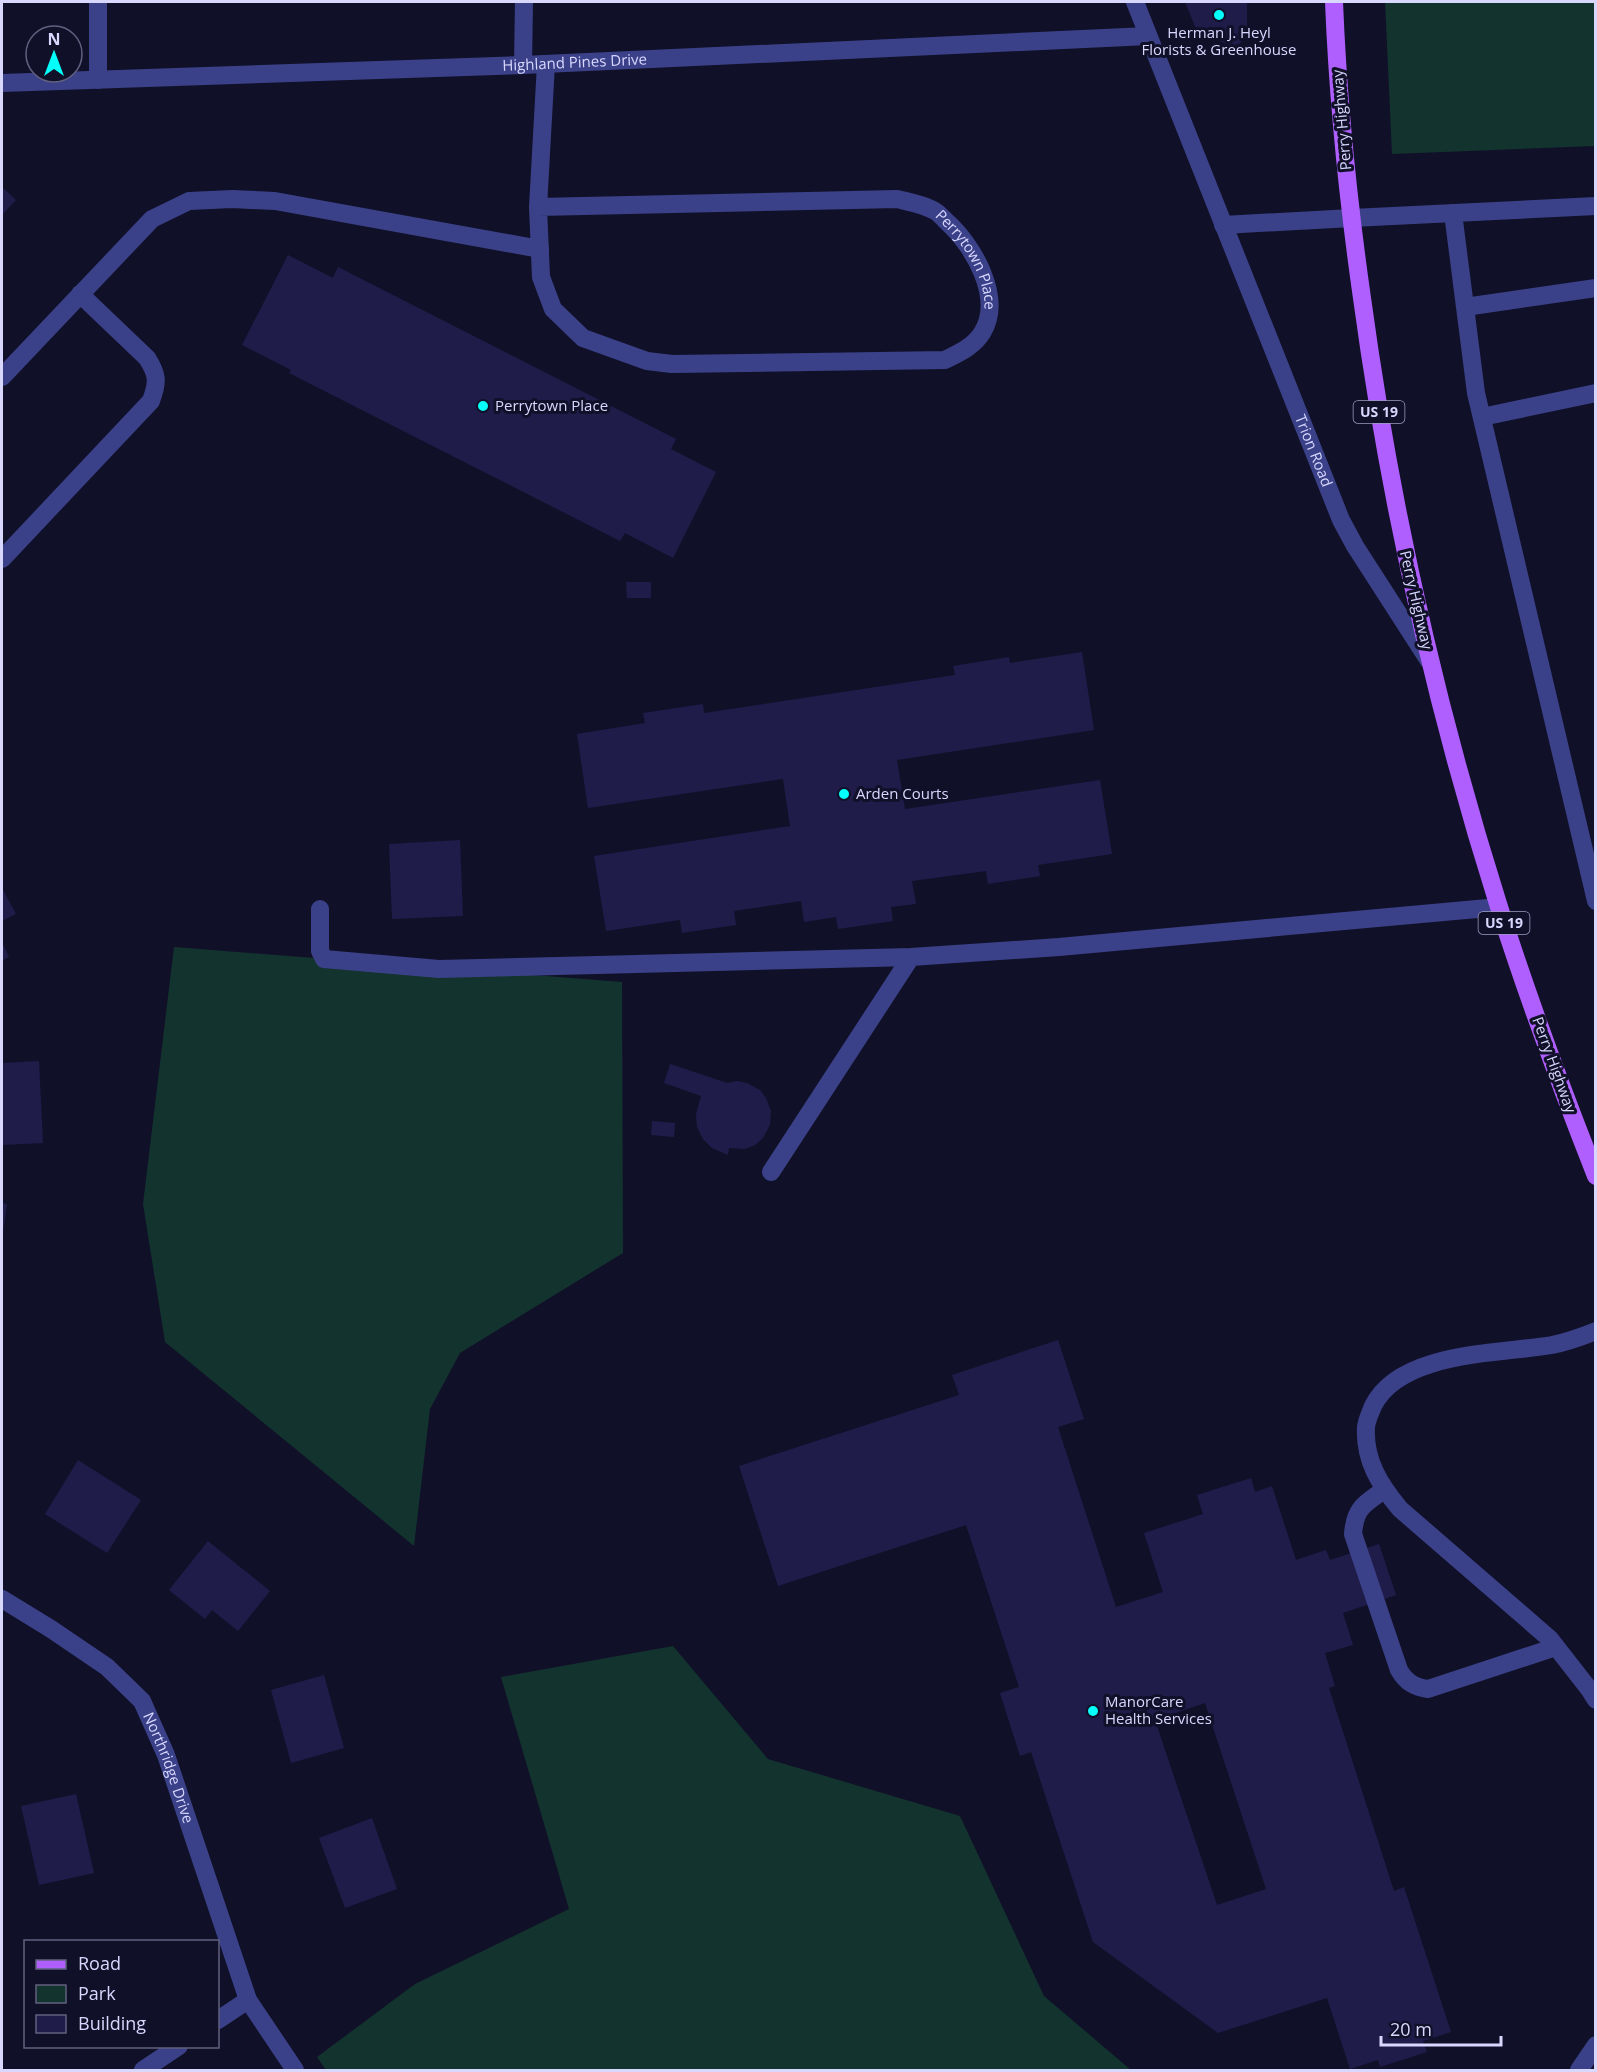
<svg xmlns="http://www.w3.org/2000/svg" width="1597" height="2072" viewBox="0 0 1597 2072" font-family="'Open Sans',sans-serif">
	<style>
		.green { fill: #13332e }
		.building { fill: #201c4a; fill-rule: evenodd }
		.lines { fill: none; stroke-linecap: round; stroke-linejoin: round }
		.lane { stroke: #3b4188; stroke-width: 18 }
		.street { stroke: #3b4188; stroke-width: 18 }
		.primary { stroke: #b05fff; stroke-width: 18 }
		.poi-dot { fill: #04fffa; stroke: #111029; stroke-width: 2 }
		.labels { text-anchor: middle; stroke-width: 6; stroke-linejoin: round; paint-order: stroke }
		.shield { fill: #111029; stroke: #9c9cbf; stroke-width: 1.5 }
		.shield-label { font-size: 14px; font-weight: bold; fill: #d8d8ff }
		.poi-label { font-size: 15px; fill: #d8d8ff; stroke: #111029; text-anchor: start }
		.street-label { font-size: 15px; fill: #d8d8ff; stroke: #111029 }
	</style>
	<rect width="100%" height="100%" fill="#111029"/>
	<path class="green" d="M 1385,2 L 1595,2 L 1595,146 L 1392,154 Z
		M 174,947 L 622,982 L 623,1253 L 460,1353 L 430,1409 L 414,1546 L 165,1342 L 143,1204 Z
		M 673,1646 L 768,1759 L 960,1816 L 1044,1996 L 1131,2070 L 326,2070 L 317,2057 L 415,1984 L 569,1909 L 501,1677 Z"/>
	<path class="building" d="M 1185,2 L 1247,2 L 1247,32 L 1245,38 L 1239,44 L 1229,46 L 1218,40 L 1216,29 L 1196,29 Z
		M 2,187 L 16,200 L 2,215 Z
		M 288,255 L 333,278 L 338,267 L 676,439 L 671,449 L 716,472 L 673,558 L 625,533 L 620,541 L 289,373 L 291,370 L 242,345 Z
		M 626,582 L 651,582 L 651,598 L 627,598 Z
		M 1082,652 L 1094,730 L 897,760 L 905,809 L 1100,780 L 1112,854 L 1038,865 L 1040,876 L 988,884 L 986,871 L 912,881 L 916,904 L 891,907 L 893,921 L 838,929 L 836,917 L 804,922 L 801,901 L 734,911 L 736,925 L 682,933 L 680,920 L 606,931 L 594,856 L 790,826 L 783,779 L 588,808 L 577,734 L 645,723 L 643,713 L 703,704 L 704,713 L 955,675 L 953,666 L 1009,657 L 1010,663 Z
		M 460,840 L 463,916 L 392,919 L 389,844 Z
		M 2,888 L 16,914 L 2,921 Z
		M 2,942 L 9,957 L 2,961 Z
		M 39,1061 L 43,1143 L 2,1145 L 2,1063 Z
		M 670,1064 L 727,1083 L 737,1081 L 747,1083 L 760,1090 L 766,1098 L 771,1111 L 770,1125 L 763,1138 L 755,1145 L 745,1149 L 729,1148 L 728,1155 L 712,1148 L 703,1139 L 697,1127 L 696,1114 L 701,1096 L 664,1083 Z
		M 652,1121 L 675,1123 L 674,1137 L 651,1135 Z
		M 2,1203 L 7,1204 L 3,1232 L 2,1232 Z
		M 1058,1340 L 1084,1419 L 1058,1427 L 1116,1607 L 1163,1592 L 1144,1533 L 1203,1514 L 1197,1495 L 1251,1478 L 1255,1492 L 1272,1486 L 1296,1560 L 1326,1550 L 1330,1560 L 1379,1544 L 1396,1595 L 1343,1613 L 1353,1645 L 1325,1653 L 1335,1686 L 1329,1688 L 1394,1891 L 1404,1887 L 1451,2032 L 1423,2041 L 1427,2052 L 1380,2067 L 1378,2060 L 1350,2069 L 1327,1998 L 1218,2033 L 1093,1942 L 1031,1752 L 1020,1756 L 1000,1693 L 1019,1687 L 966,1525 L 778,1586 L 739,1466 L 959,1395 L 952,1375 ZM 1205,1703 L 1266,1889 L 1217,1905 L 1155,1720 Z
		M 78,1460 L 141,1500 L 107,1553 L 45,1514 Z
		M 208,1541 L 270,1591 L 238,1631 L 212,1610 L 205,1619 L 169,1590 Z
		M 324,1675 L 344,1748 L 291,1763 L 271,1690 Z
		M 76,1794 L 94,1873 L 39,1885 L 21,1806 Z
		M 372,1818 L 397,1889 L 345,1908 L 319,1838 Z"/>
	<g class="lines">
		<path class="lane" d="M 98,2 L 98,80
			M 1453,213 L 1476,393 L 1596,901
			M 1352,218 L 1596,206
			M 1465,307 L 1596,288
			M 2,377 L 152,219 L 189,201 L 232,199 L 275,201 L 540,249
			M 1482,417 L 1596,393
			M 2,559 L 151,401 C 158,382 158,375 147,358 L 80,294
			M 320,909 L 320,951 L 324,959 L 439,969 L 911,957 L 1059,947 L 1499,907
			M 771,1172 L 911,957
			M 1596,1331 C 1581,1337 1567,1342 1552,1345 C 1500,1354 1400,1351 1373,1406 C 1370,1414 1367,1419 1366,1427 C 1364,1460 1380,1485 1400,1509 L 1550,1639 L 1589,1689 L 1596,1700
			M 1384,1490 C 1364,1504 1355,1508 1353,1534 L 1399,1670 C 1406,1682 1414,1687 1428,1689 L 1556,1647
			M 1579,2070 L 1596,2045"/>
		<g class="street">
			<path id="s1" d="M 1135,2 L 1341,520 L 1355,546 L 1429,661"/>
			<path d="M 523,65 L 524,2"/>
			<path id="s2" d="M 2,83 L 523,65 L 1148,36"/>
			<path id="s3" d="M 538,207 L 897,199 C 909,202 922,204 933,210 C 938,212 943,218 947,222 C 973,245 1004,298 982,333 C 973,347 959,353 945,360 L 672,364 L 647,361 L 583,338 L 553,309 L 541,277 L 538,207 L 546,64"/>
			<path d="M 1223,225 L 1352,218"/>
			<path id="s4" d="M 2,1599 L 51,1629 L 107,1667 L 142,1701 L 166,1755 L 248,2000"/>
			<path d="M 218,2020 L 248,2000 L 295,2070"/>
			<path d="M 143,2070 L 179,2046"/>
		</g>
		<path class="primary" d="M 1334,2 C 1338,101 1348,200 1362,298 C 1390,505 1436,708 1499,907 C 1528,998 1561,1087 1596,1176"/>
	</g>
	<g class="poi-dot">
		<circle cx="1219" cy="15" r="6"/>
		<circle cx="483" cy="406" r="6"/>
		<circle cx="844" cy="794" r="6"/>
		<circle cx="1093" cy="1711" r="6"/>
	</g>
	<g class="labels">
		<g class="shield">
			<rect x="1353.5" y="401" width="51" height="22" rx="4.5"/>
			<rect x="1478.5" y="912" width="51" height="22" rx="4.5"/>
		</g>
		<g class="shield-label">
			<text x="1379" y="417">US 19</text>
			<text x="1504" y="928">US 19</text>
		</g>
		<g class="poi-label">
			<text x="1219" y="38" text-anchor="middle">Herman J. Heyl<tspan x="1219" dy="17">Florists &amp; Greenhouse</tspan></text>
			<text x="495" y="411">Perrytown Place</text>
			<text x="856" y="799">Arden Courts</text>
			<text x="1105" y="1707">ManorCare<tspan x="1105" dy="17">Health Services</tspan></text>
		</g>
		<g class="street-label">
			<text dy="5" stroke="none"><textPath href="#s2" startOffset="573">Highland Pines Drive</textPath></text>
			<text transform="translate(1342 120) rotate(-95)" y="5">Perry Highway</text>
			<text dy="5" stroke="none"><textPath href="#s3" startOffset="459">Perrytown Place</textPath></text>
			<text dy="5" stroke="none"><textPath href="#s1" startOffset="483">Trion Road</textPath></text>
			<text transform="translate(1416 600) rotate(77)" y="5">Perry Highway</text>
			<text transform="translate(1554 1065) rotate(70)" y="5">Perry Highway</text>
			<text dy="5" stroke="none"><textPath href="#s4" startOffset="246">Northridge Drive</textPath></text>
		</g>
	</g>
	<rect width="1597" height="2072" fill="none" stroke="#d8d8ff" stroke-width="6"/>
	<rect x="24" y="1940" width="195" height="108" fill="#111029" stroke="#61607f" stroke-width="1.5"/>
	<rect x="36" y="1960" width="30" height="9" fill="#b05fff" stroke="#61607f" stroke-width="1.5"/>
	<text x="78" y="1970" font-size="18" fill="#d8d8ff">Road</text>
	<rect x="36" y="1985" width="30" height="18" fill="#13332e" stroke="#61607f" stroke-width="1.5"/>
	<text x="78" y="2000" font-size="18" fill="#d8d8ff">Park</text>
	<rect x="36" y="2015" width="30" height="18" fill="#201c4a" stroke="#61607f" stroke-width="1.5"/>
	<text x="78" y="2030" font-size="18" fill="#d8d8ff">Building</text>
	<g transform="translate(54 54)"><circle r="28" fill="#111029" stroke="#61607f" stroke-width="1.5"/>
	<path d="M0-4.5L10 22L0 15L-10 22Z" fill="#04fffa"/>
	<text y="-9" font-size="16" font-weight="bold" text-anchor="middle" fill="#d8d8ff">N</text>
	</g>
	<path d="M1381 2036v9h120v-9" fill="none" stroke="#d8d8ff" stroke-width="3"/>
	<text x="1390" y="2036" font-size="18" fill="#d8d8ff" stroke="#111029" stroke-width="4.5" paint-order="stroke">20 m</text>
</svg>
